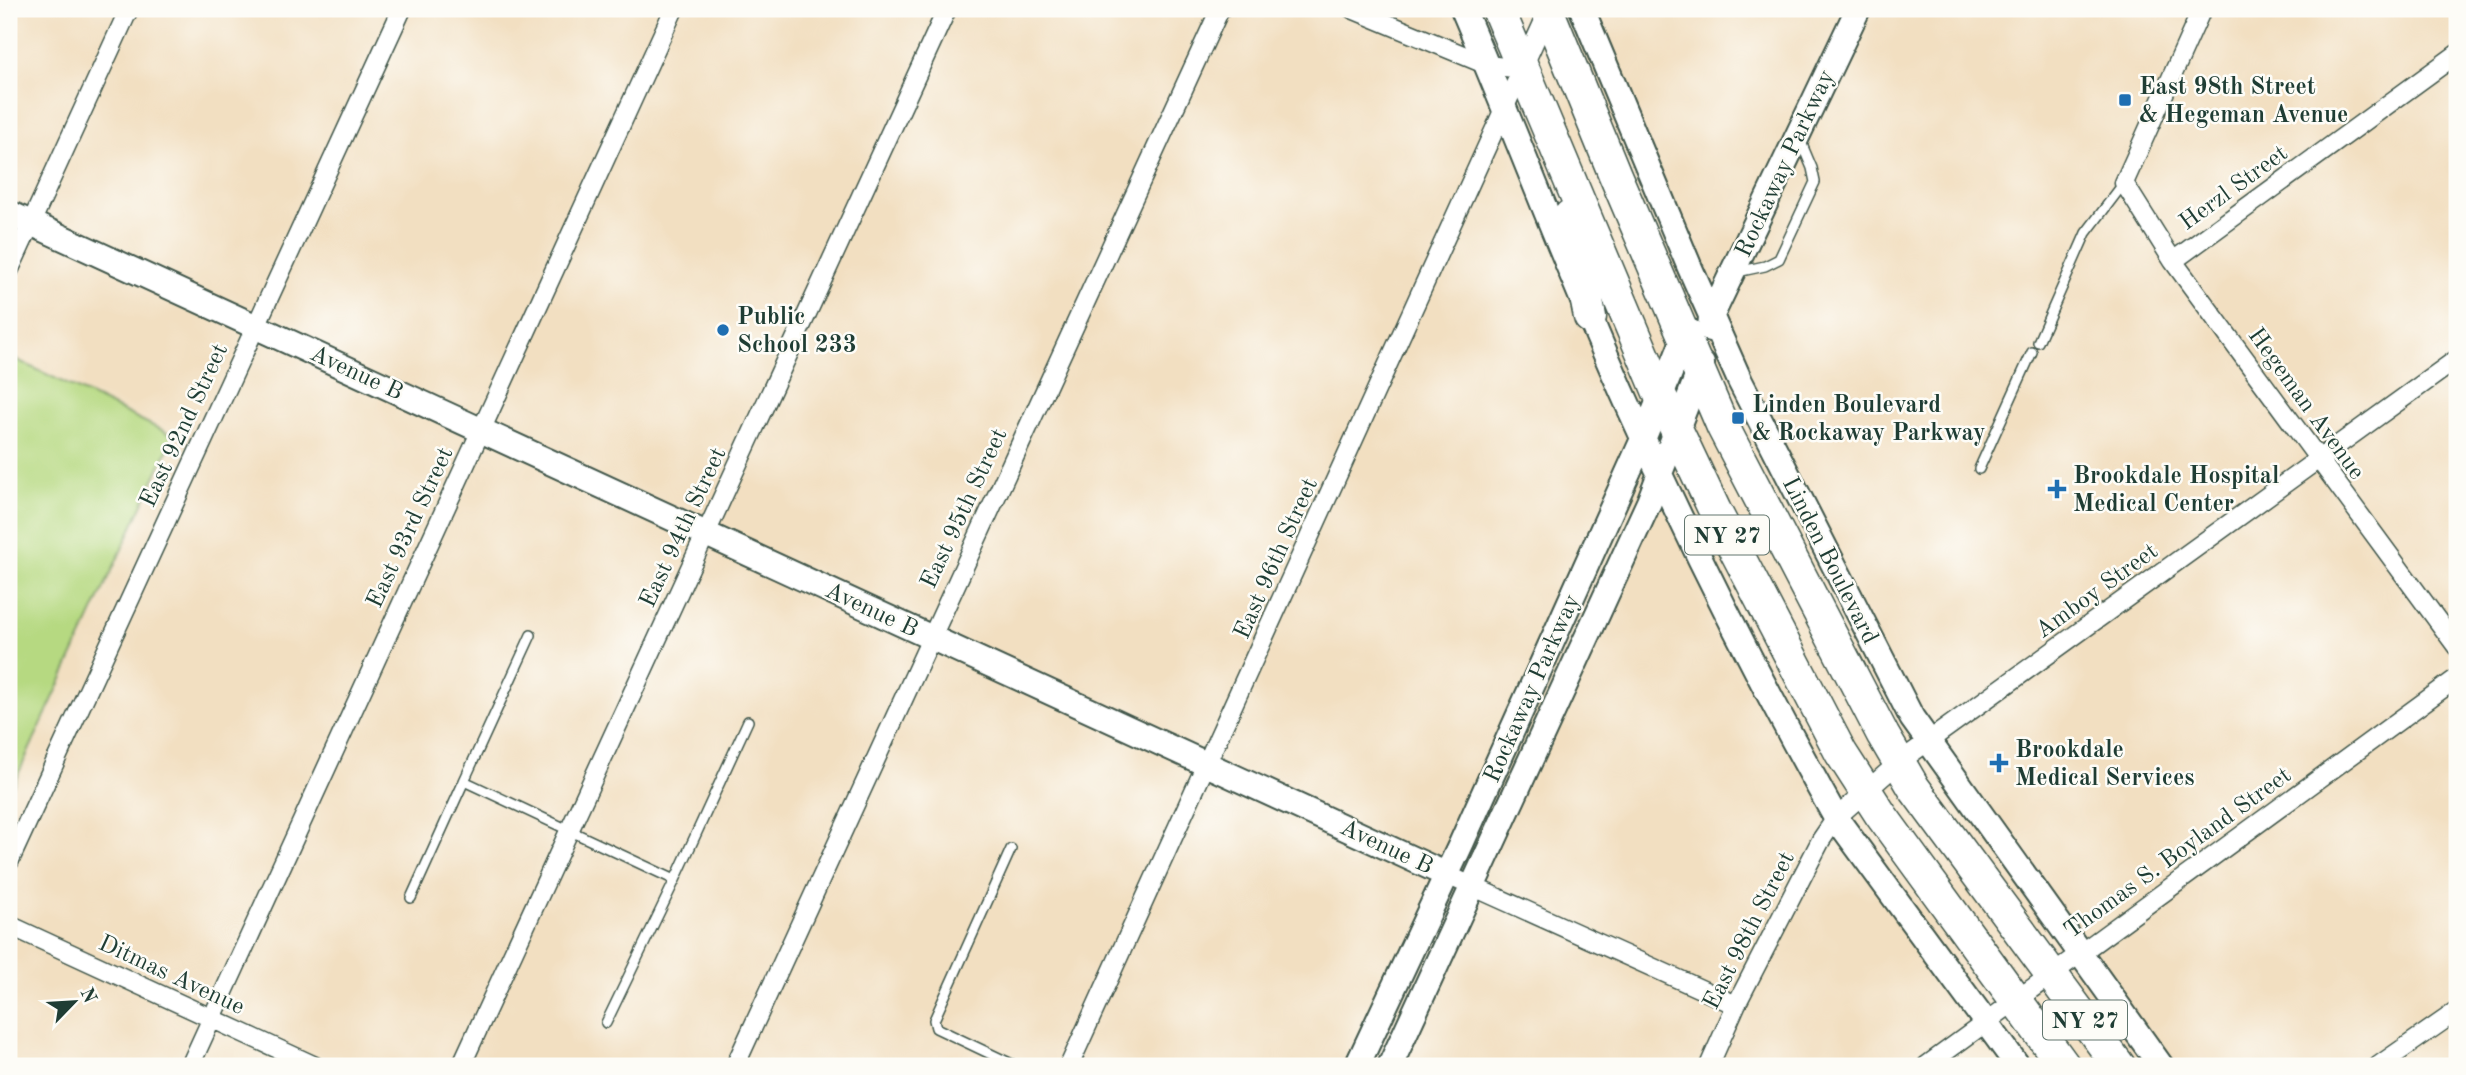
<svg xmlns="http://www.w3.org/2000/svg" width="2466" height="1075" viewBox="0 0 2466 1075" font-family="'Old Standard TT',serif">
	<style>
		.green { fill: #b6d981; stroke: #6a8b5a; stroke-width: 2 }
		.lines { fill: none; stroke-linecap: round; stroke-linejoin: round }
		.lane-casing { stroke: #3f5549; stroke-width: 12 }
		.street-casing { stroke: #3f5549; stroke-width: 21 }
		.secondary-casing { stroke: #3f5549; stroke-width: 28 }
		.highway-casing { stroke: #3f5549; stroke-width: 35 }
		.lane { stroke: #fff; stroke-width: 9 }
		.street { stroke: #fff; stroke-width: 18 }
		.secondary { stroke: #fff; stroke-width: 24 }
		.highway { stroke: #fff; stroke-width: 32 }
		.poi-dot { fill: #1f6fb2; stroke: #fdfcf7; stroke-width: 2.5 }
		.labels { text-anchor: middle; stroke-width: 5; stroke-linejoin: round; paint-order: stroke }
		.shield { fill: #fdfcf7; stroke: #62766e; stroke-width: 2 }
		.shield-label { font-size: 23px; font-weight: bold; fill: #1f3d34 }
		.poi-label { font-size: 24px; font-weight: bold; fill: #1f3d34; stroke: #fdfcf7; text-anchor: start }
		.street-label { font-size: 24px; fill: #1f3d34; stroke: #fdfcf7 }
	</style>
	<rect width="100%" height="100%" fill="#fdfcf7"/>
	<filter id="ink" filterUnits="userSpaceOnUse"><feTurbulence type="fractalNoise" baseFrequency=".0143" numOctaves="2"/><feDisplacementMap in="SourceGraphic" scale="14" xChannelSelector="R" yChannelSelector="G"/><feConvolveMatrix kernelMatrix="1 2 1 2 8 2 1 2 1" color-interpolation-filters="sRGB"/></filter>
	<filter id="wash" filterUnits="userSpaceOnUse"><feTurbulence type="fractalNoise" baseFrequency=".00686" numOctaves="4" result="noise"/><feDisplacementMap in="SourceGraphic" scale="28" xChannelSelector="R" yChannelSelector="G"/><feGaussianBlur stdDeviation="1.57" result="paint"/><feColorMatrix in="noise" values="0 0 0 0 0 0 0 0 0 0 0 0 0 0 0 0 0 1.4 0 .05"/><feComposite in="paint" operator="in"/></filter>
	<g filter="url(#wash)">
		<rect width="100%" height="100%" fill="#f2dfc1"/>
		<path class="green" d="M 9,356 L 174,436 L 9,794 Z"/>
	</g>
	<g filter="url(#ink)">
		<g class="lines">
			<g class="lane-casing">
				<path id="lane" d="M 1737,272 L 1765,266 L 1779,259 L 1815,182 L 1812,168 L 1801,142
					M 2038,342 L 2086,233 L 2124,183
					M 1979,469 L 2032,352
					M 464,781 L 531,635
					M 1011,849 L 934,1020 L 936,1028 L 1016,1066
					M 675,880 L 748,721
					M 411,898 L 464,781 L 675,880 L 606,1023"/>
			</g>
			<g class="street-casing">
				<path id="street" d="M 1352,9 L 1487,65 L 1523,69
					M 2202,9 L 2124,183 L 2173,261 L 2457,647
					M 2173,261 L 2457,54
					M 9,271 L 129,9
					M 9,862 L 402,9
					M 1445,874 L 1736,1005
					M 9,925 L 315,1066
					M 190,1066 L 674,9
					M 461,1066 L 947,9
					M 735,1066 L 1220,9
					M 1069,1066 L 1548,12
					M 1709,1066 L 1736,1005 L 1821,840 L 1836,818 L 1898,763 L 2457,359
					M 1926,1066 L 2457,678
					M 2378,1066 L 2457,1011"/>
			</g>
			<g class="secondary-casing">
				<path id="secondary" d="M 1463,9 C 1519,140 1569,275 1628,405 C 1691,545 1761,684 1836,818 L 2018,1066
					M 1582,9 L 1690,268 L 1740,381 L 1912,718 L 2161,1066
					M 9,213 L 1445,874
					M 1710,329 L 1711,317 L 1858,9
					M 1357,1066 L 1461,844 L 1644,437 L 1685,336 L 1691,332
					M 1390,1066 L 1649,502 L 1702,364"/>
			</g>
			<g class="highway-casing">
				<path id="highway" d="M 1498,9 L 1661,397 L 1715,511 L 1841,753 L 1881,815 L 2064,1066
					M 1547,9 L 1615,175 L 1723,427 L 1883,735 L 1914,788 L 2119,1066
					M 1570,216 L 1590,317"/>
			</g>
			<use href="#lane" class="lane"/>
			<use href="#street" class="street"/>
			<use href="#secondary" class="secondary"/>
			<use href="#highway" class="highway"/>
		</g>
	</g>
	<g class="poi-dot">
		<rect x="2118" y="93" width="14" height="14" rx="3.5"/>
		<circle cx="723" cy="330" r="7"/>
		<rect x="1731" y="411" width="14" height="14" rx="3.5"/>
		<path d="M2053.5 478.5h7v7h7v7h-7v7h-7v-7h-7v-7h7z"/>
		<path d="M1995.5 752.5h7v7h7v7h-7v7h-7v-7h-7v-7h7z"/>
	</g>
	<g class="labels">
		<g class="shield">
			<rect x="1685" y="515.5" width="84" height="39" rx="5"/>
			<rect x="2043" y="1000.5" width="84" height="39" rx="5"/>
		</g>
		<g class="shield-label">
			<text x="1727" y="543">NY 27</text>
			<text x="2085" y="1028">NY 27</text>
		</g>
		<g class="poi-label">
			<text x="2139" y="94">East 98th Street<tspan x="2139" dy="28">&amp; Hegeman Avenue</tspan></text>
			<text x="737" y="324">Public<tspan x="737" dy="28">School 233</tspan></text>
			<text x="1752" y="412">Linden Boulevard<tspan x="1752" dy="28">&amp; Rockaway Parkway</tspan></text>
			<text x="2073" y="483">Brookdale Hospital<tspan x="2073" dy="28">Medical Center</tspan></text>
			<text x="2015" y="757">Brookdale<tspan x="2015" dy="28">Medical Services</tspan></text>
		</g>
		<g class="street-label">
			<text transform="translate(1784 163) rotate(-65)" y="8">Rockaway Parkway</text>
			<text transform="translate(2233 187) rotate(-36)" y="8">Herzl Street</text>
			<text transform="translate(357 372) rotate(25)" y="8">Avenue B</text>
			<text transform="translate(2307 403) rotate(54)" y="8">Hegeman Avenue</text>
			<text transform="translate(183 425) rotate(-65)" y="8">East 92nd Street</text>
			<text transform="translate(963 508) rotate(-65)" y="8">East 95th Street</text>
			<text transform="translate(409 527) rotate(-65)" y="8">East 93rd Street</text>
			<text transform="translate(682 527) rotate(-65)" y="8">East 94th Street</text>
			<text transform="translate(1275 558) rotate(-66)" y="8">East 96th Street</text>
			<text transform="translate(1831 560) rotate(63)" y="8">Linden Boulevard</text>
			<text transform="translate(2096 590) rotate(-36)" y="8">Amboy Street</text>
			<text transform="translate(872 609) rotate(25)" y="8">Avenue B</text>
			<text transform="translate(1531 688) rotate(-66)" y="8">Rockaway Parkway</text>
			<text transform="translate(1387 846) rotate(25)" y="8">Avenue B</text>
			<text transform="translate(2177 852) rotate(-36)" y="8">Thomas S. Boyland Street</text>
			<text transform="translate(1748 930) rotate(-63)" y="8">East 98th Street</text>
			<text transform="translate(172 974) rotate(25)" y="8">Ditmas Avenue</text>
		</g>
	</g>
	<rect width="2466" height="1075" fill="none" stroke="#fdfcf7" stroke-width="35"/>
	<g transform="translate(74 1002) rotate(65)" stroke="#fdfcf7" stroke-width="5" paint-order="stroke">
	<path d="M0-5L12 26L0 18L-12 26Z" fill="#1f3d34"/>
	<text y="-10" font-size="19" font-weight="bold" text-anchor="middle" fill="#1f3d34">N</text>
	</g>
</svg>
